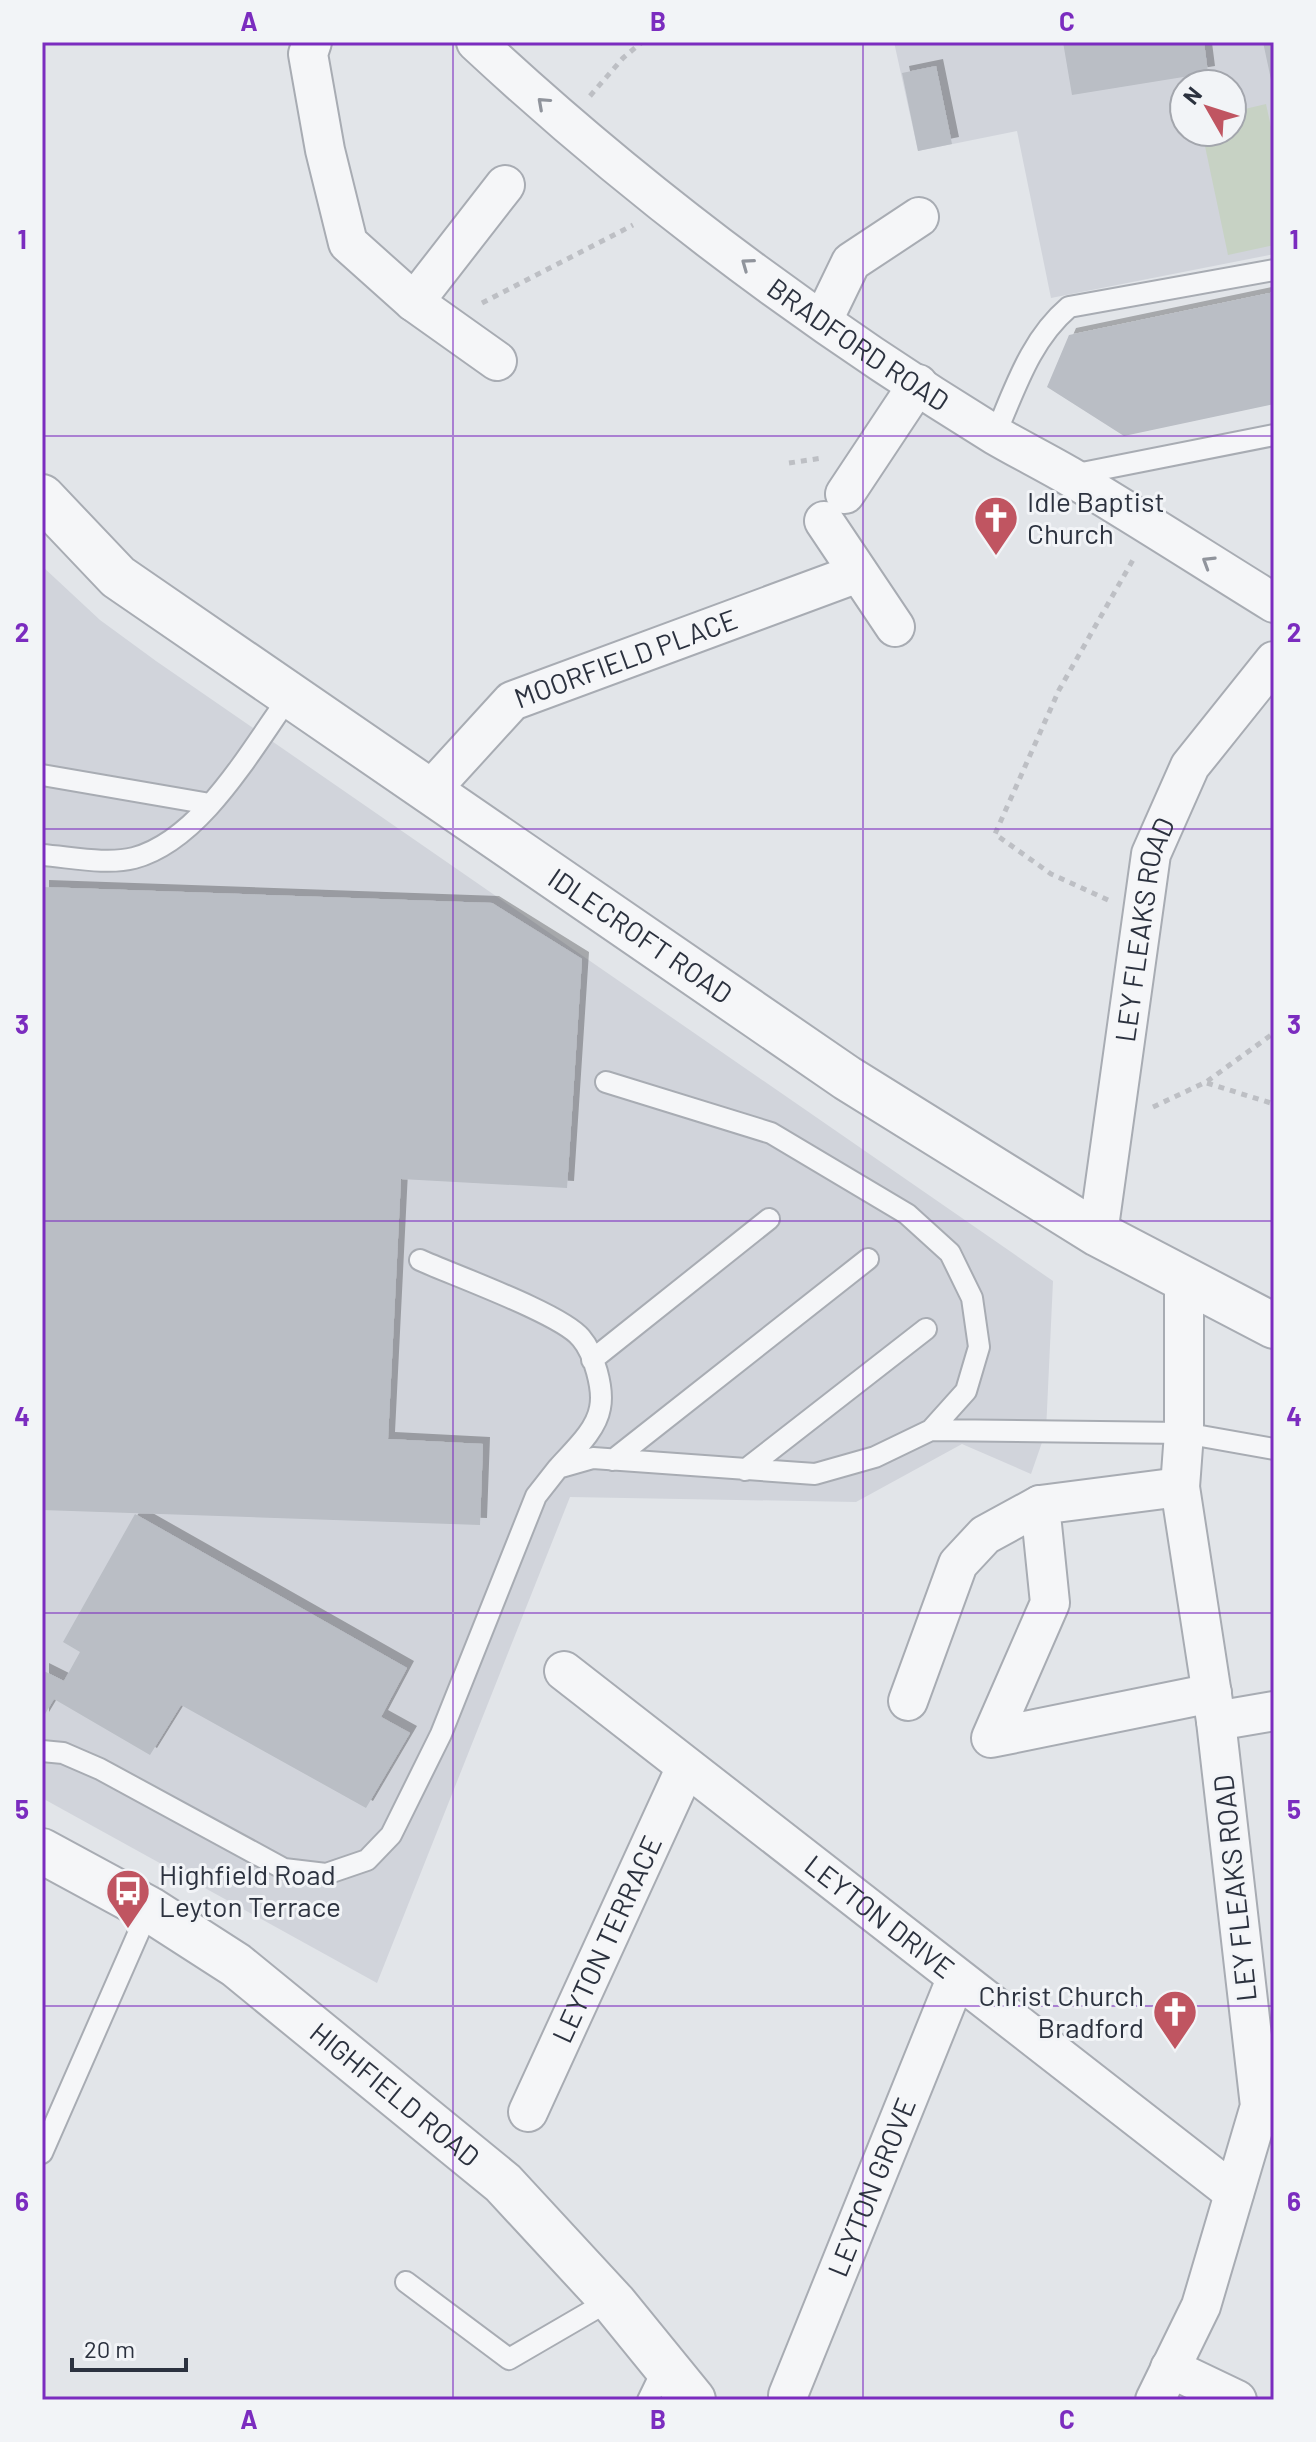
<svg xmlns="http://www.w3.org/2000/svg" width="1316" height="2442" viewBox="0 0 1316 2442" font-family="Barlow,sans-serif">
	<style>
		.built { fill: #d1d4db; fill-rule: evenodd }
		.green { fill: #c7d2c4 }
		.building { fill: #babec5; filter: url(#shadow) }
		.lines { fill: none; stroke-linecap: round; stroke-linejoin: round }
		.service-casing { stroke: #a8acb3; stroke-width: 24 }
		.minor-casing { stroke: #a8acb3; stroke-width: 42 }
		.tertiary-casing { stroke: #a8acb3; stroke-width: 48 }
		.path { stroke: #bdbfc4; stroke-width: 5; stroke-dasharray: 6 6; stroke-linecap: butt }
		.service { stroke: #f5f6f8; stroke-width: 20 }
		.minor { stroke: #f5f6f8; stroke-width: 38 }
		.tertiary { stroke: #f5f6f8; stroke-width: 44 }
		.oneway { stroke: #90949c }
		.grid { fill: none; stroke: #7b2cbf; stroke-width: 2; stroke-opacity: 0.55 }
		.labels { text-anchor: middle; stroke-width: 6; stroke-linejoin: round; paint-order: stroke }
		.street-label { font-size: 28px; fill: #2c323f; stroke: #f2f4f7 }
		.poi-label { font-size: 28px; fill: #2c323f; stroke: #f2f4f7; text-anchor: start }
		.neatline { fill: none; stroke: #7b2cbf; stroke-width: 3 }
		.grid-label { font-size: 26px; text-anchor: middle; font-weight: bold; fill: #7b2cbf }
	</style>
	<defs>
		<filter id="shadow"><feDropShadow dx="7" dy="-7" stdDeviation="0" flood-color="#0004"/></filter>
	</defs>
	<rect width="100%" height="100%" fill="#e2e5e9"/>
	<path class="built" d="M 894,42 L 1274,42 L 1274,254 L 1051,298 L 1017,131 L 918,151 ZM 1184,84 L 1232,84 L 1232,132 L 1184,132 Z
		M 42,566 L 100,620 L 156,661 L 1053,1281 L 1046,1431 L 1031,1474 L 962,1444 L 856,1502 L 570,1497 L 377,1983 L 42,1798 Z"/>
	<path class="green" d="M 1266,104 L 1274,141 L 1274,245 L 1228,255 L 1202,132 L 1232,132 L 1232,112 Z"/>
	<path class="building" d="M 1063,42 L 1204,42 L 1208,73 L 1072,95 Z
		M 1263,42 L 1274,42 L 1274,89 L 1273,89 Z
		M 936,66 L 952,144 L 918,151 L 902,73 Z
		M 1274,292 L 1274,404 L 1124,436 L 1047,387 L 1069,335 Z
		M 42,887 L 492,903 L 582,959 L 567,1188 L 401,1179 L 388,1439 L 483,1444 L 480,1525 L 42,1510 Z
		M 135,1514 L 407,1668 L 381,1717 L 410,1733 L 366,1808 L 181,1705 L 150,1755 L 54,1699 L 42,1719 L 42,1670 L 64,1681 L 80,1652 L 63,1642 Z"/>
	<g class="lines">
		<g class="service-casing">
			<path id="service" d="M 995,435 C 1015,389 1030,340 1069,307 L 1274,270
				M 1072,475 L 1274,435
				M 42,775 L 210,804
				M 42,855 C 70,857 107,865 134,858 C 201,840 250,751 289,697
				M 420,1260 C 453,1275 562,1314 581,1338 C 594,1353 604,1389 600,1408 C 596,1431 573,1451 558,1468
				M 592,1360 L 769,1219
				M 931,1430 L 1184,1433 L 1274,1449
				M 613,1460 L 868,1259
				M 745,1470 L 926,1329
				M 42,1751 L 63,1753 L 100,1769 L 284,1869 L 326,1874 L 367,1860 L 391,1835 L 441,1734 L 536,1496 L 558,1468 L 593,1458 L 815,1474 L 875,1457 L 931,1430 L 966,1391 L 979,1347 L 972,1298 L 950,1253 L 907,1214 L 771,1133 L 606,1082
				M 42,2153 L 149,1909
				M 406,2282 L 509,2359 L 595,2309 L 614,2303
				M 648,2400 L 664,2367"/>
		</g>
		<g class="minor-casing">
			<g id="minor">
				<path d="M 312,42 L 308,54 L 325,150 L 348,243 L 414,302 L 497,361"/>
				<path id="s1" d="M 476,42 C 634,189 811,322 995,435 C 1019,449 1045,462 1069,476 C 1138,517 1206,561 1274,603"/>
				<path d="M 414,302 L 505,185"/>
				<path d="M 823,320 L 851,262 L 919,217"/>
				<path d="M 845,494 L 918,384"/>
				<path d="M 824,521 L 895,627"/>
				<path id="s2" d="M 428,793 L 512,701 L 858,573"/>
				<path id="s3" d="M 1098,1234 L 1151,854 L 1190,766 L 1274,661"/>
				<path d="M 1180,1487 L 1040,1505 L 1050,1603 L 991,1738 L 1212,1693"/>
				<path id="s4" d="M 564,1671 L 1234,2193"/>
				<path d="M 908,1701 L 958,1564 L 985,1535 L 1040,1505"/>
				<path d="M 1216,1721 L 1274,1711"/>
				<path id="s5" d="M 528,2112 L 686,1767"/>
				<path d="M 1170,2368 L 1237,2400"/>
				<path id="s6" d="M 788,2395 L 956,1979"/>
				<path d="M 1155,2400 L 1201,2306 L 1260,2106 L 1216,1721 L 1180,1487 L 1184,1433 L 1184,1278"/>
			</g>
		</g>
		<g class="tertiary-casing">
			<g id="tertiary">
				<path id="s7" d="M 42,497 L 118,577 L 847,1078 L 1098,1234 L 1274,1326"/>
				<path id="s8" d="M 42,1851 L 149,1909 L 236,1965 L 503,2183 L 614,2303 L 693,2400"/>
			</g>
		</g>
		<path class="path" d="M 590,96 L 623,58 L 642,42
			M 482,303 L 633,225
			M 789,463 L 822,458
			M 1108,900 L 1051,874 L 995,834 L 1059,690 L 1134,558
			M 1207,1083 L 1274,1104
			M 1153,1107 L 1206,1082 L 1274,1033"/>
		<use href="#service" class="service"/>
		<use href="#minor" class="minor"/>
		<use href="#tertiary" class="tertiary"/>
	</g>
	<defs><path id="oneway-chevron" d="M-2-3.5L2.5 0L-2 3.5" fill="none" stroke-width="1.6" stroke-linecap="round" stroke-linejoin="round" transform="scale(2)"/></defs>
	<g class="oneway">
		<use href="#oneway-chevron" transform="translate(543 103) rotate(-138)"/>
		<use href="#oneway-chevron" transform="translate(747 264) rotate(-144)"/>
		<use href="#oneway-chevron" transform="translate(1208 562) rotate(-148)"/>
	</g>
	<path class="grid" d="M 453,42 L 453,2400M 863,42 L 863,2400M 42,436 L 1274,436M 42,829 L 1274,829M 42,1221 L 1274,1221M 42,1613 L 1274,1613M 42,2006 L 1274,2006"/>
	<defs>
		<g id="church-pin" transform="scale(2.3)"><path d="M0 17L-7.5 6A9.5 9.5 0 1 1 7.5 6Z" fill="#c05561" stroke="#f2f4f7"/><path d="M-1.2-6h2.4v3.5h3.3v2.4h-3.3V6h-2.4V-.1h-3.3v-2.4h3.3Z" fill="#fff"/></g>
		<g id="bus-pin" transform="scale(2.3)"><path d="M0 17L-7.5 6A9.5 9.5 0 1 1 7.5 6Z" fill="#c05561" stroke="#f2f4f7"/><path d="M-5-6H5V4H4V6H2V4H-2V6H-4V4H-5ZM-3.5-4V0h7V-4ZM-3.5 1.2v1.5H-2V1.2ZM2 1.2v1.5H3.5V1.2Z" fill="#fff"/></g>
	</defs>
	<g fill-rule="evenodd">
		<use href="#church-pin" x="996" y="518"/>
		<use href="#bus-pin" x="128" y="1891"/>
		<use href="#church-pin" x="1175" y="2012"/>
	</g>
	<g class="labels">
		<g class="street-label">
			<text dy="10" stroke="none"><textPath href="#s1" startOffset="488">BRADFORD ROAD</textPath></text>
			<text dy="10" stroke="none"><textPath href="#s2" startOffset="246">MOORFIELD PLACE</textPath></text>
			<text dy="10" stroke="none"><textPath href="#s3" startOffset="308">LEY FLEAKS ROAD</textPath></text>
			<text dy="10" stroke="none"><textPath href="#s7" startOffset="744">IDLECROFT ROAD</textPath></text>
			<text transform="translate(1235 1888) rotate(-96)" y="10">LEY FLEAKS ROAD</text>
			<text dy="10" stroke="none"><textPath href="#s4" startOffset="400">LEYTON DRIVE</textPath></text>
			<text dy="10" stroke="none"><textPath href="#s5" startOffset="190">LEYTON TERRACE</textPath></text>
			<text dy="10" stroke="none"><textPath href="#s8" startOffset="430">HIGHFIELD ROAD</textPath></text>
			<text dy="10" stroke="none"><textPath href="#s6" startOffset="224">LEYTON GROVE</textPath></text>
		</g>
		<g class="poi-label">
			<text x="1027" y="512">Idle Baptist<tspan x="1027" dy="32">Church</tspan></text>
			<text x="159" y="1885">Highfield Road<tspan x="159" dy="32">Leyton Terrace</tspan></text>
			<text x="1144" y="2006" text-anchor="end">Christ Church<tspan x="1144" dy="32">Bradford</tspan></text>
		</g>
	</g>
	<rect width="1316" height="2442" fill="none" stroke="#f2f4f7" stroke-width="88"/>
	<g transform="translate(1208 108) rotate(309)"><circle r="38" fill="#f2f4f7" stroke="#a3a6ad" stroke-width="2"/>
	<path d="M0-6L14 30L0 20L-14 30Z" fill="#c05561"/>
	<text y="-12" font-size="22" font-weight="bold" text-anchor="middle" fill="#2c323f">N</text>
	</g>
	<path d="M72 2358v12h114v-12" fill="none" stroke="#2c323f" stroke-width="4"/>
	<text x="84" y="2358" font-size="24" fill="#2c323f" stroke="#f2f4f7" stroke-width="6" paint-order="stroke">20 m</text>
	<rect x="44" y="44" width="1228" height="2354" class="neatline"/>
	<g class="grid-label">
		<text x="249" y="31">A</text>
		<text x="658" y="31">B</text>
		<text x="1067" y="31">C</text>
		<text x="22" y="249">1</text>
		<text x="1294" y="249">1</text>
		<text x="22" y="642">2</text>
		<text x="1294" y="642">2</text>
		<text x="22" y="1034">3</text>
		<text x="1294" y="1034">3</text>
		<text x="22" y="1426">4</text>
		<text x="1294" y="1426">4</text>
		<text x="22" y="1819">5</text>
		<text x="1294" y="1819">5</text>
		<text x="22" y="2211">6</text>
		<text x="1294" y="2211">6</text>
		<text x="249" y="2429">A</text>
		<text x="658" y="2429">B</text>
		<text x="1067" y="2429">C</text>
	</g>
</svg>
